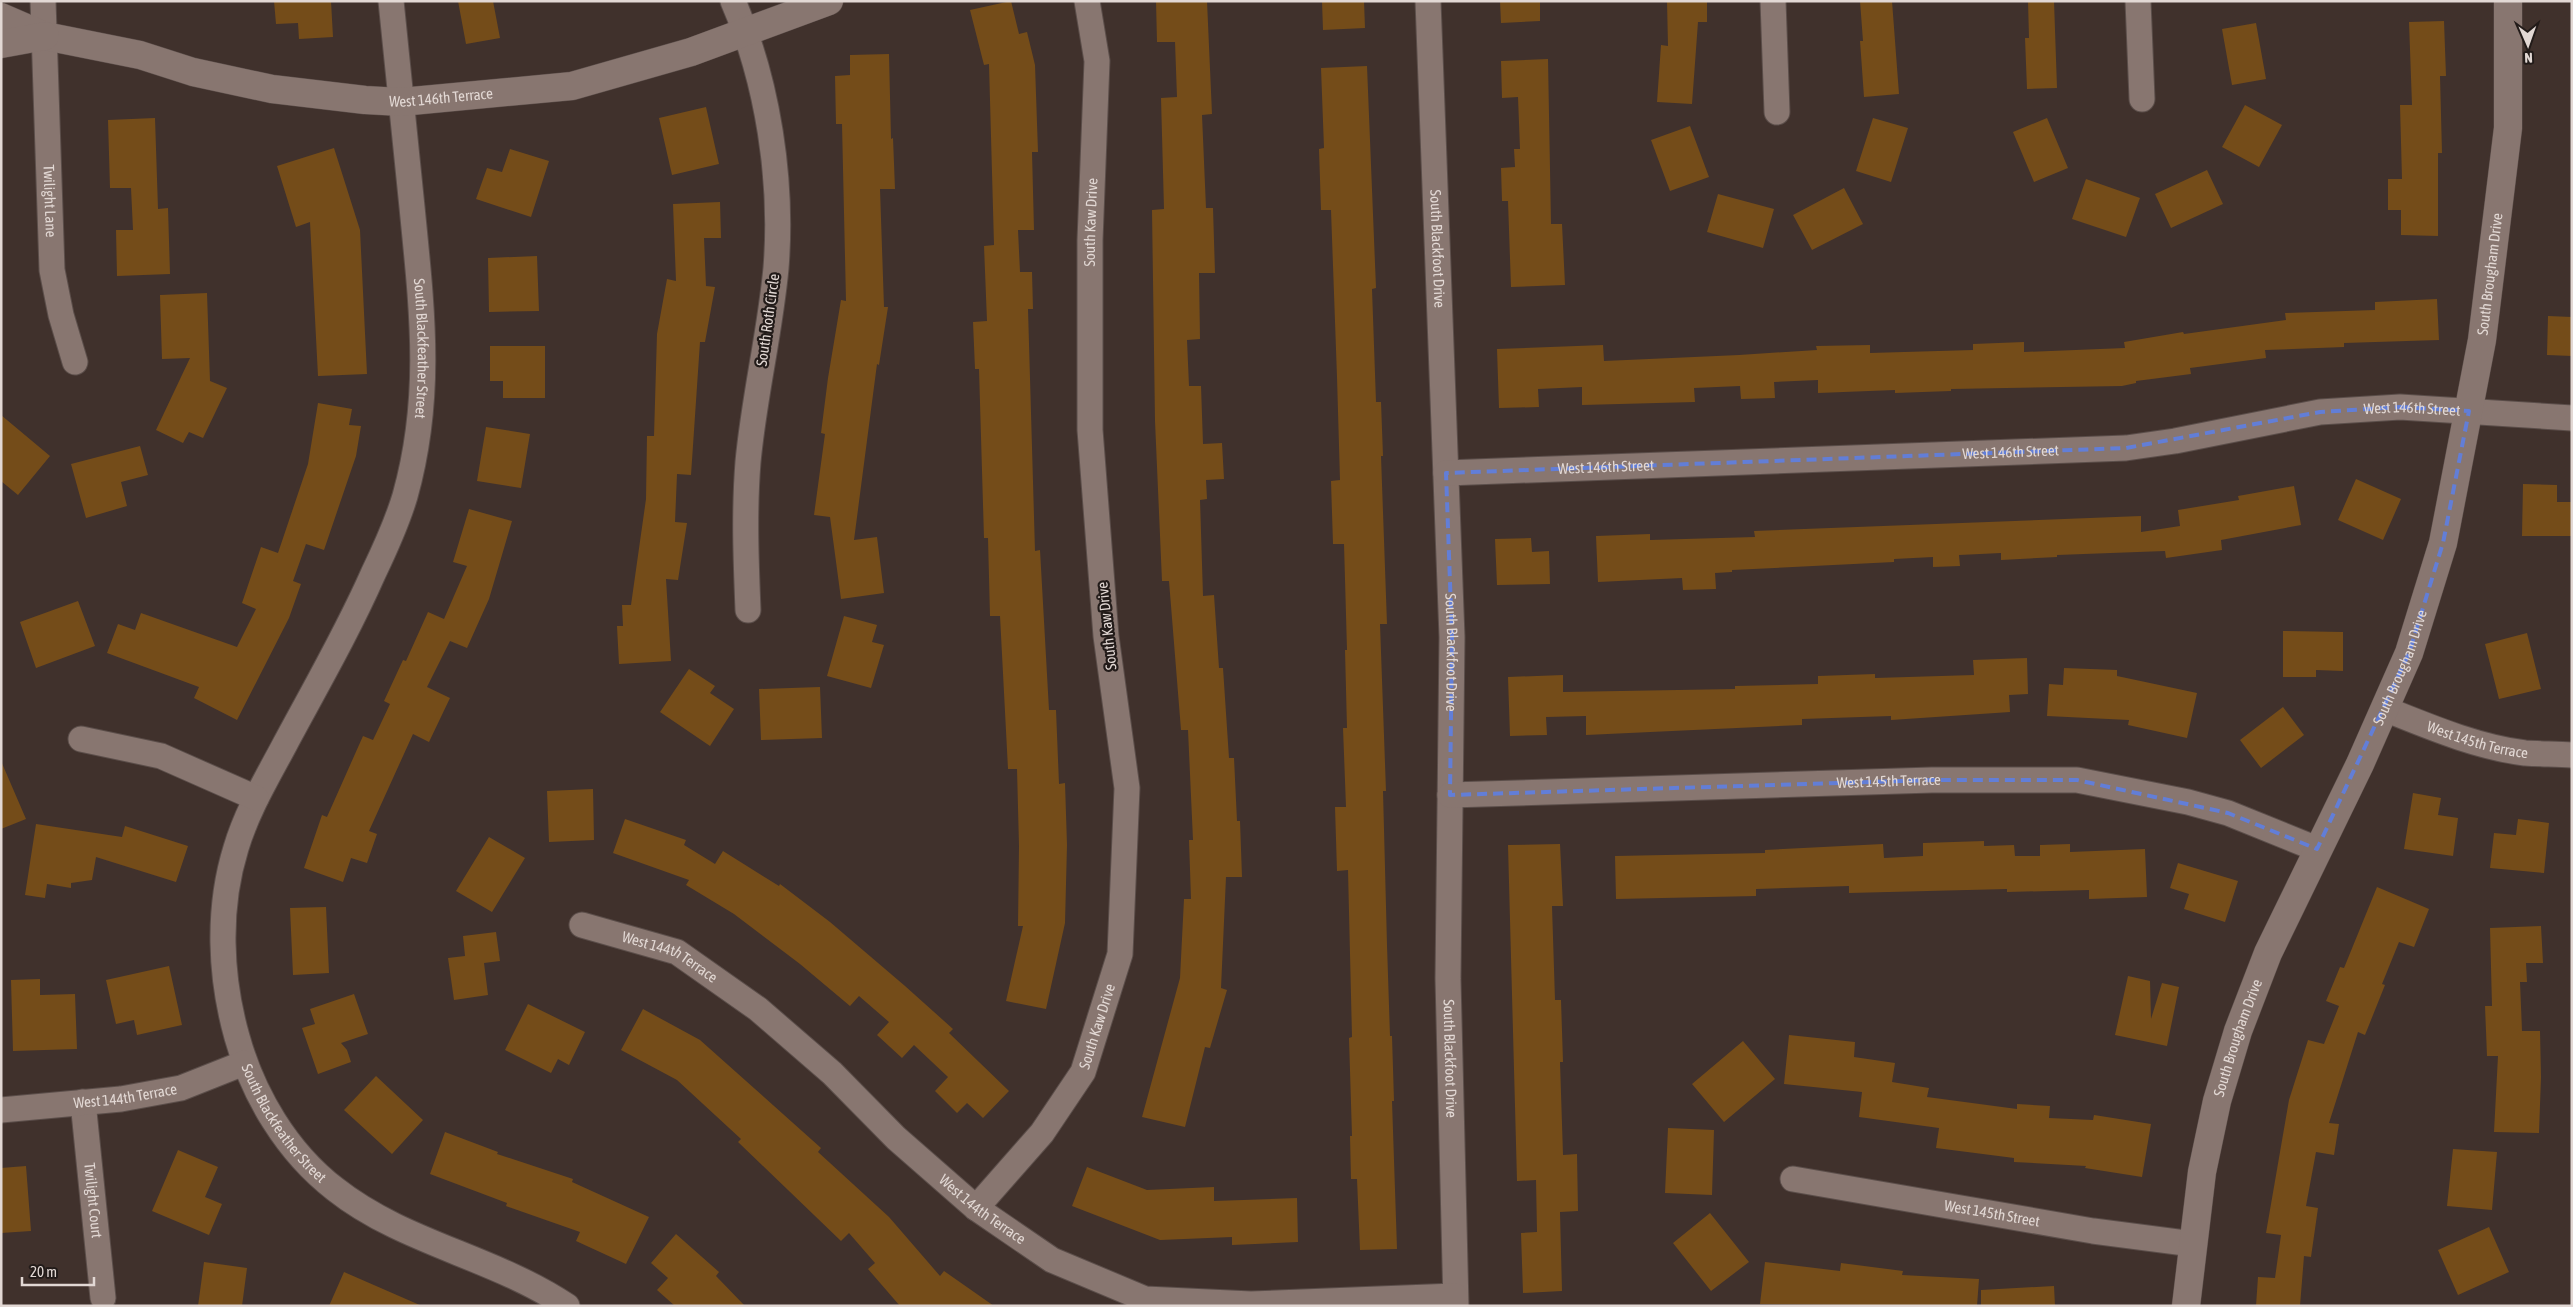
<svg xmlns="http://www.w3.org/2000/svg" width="2573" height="1307" viewBox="0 0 2573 1307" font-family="'Asap Condensed',sans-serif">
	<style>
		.building { fill: #744c19 }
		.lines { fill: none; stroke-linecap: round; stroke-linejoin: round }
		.minor-casing { stroke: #5b4e4a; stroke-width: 27 }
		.tertiary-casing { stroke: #5b4e4a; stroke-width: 29 }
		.minor { stroke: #887670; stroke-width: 25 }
		.tertiary { stroke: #887670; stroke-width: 28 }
		.marked { fill: none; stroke: #627ed7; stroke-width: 4; stroke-dasharray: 10 6; stroke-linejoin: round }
		.labels { text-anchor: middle; stroke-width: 4.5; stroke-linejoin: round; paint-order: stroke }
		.street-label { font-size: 15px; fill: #e2d8d4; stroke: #221b19 }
	</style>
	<rect width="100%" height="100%" fill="#40312c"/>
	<path class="building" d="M 274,1 L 331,1 L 333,37 L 299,39 L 298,23 L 276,24 Z
		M 458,1 L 493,1 L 500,38 L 466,44 Z
		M 1011,1 L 1019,34 L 1027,32 L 1035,65 L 1038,152 L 1032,152 L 1034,230 L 1018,230 L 1020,272 L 1032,272 L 1033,309 L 1028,309 L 1035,551 L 1040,550 L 1049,710 L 1056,710 L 1059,784 L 1065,783 L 1067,845 L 1065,923 L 1046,1009 L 1006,1001 L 1023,926 L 1018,926 L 1019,846 L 1017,769 L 1008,769 L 1000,616 L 990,616 L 988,538 L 984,538 L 979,369 L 975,369 L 973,322 L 987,321 L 984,246 L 994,245 L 989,64 L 984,65 L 970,10 Z
		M 1156,1 L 1207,1 L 1212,114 L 1202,115 L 1206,208 L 1213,208 L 1215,273 L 1199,273 L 1200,339 L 1187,340 L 1189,386 L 1201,386 L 1203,444 L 1222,443 L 1224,479 L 1206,480 L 1207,499 L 1200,500 L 1203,596 L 1214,595 L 1219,668 L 1223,668 L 1229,758 L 1234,758 L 1237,821 L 1240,821 L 1242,877 L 1226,877 L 1221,988 L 1227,990 L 1210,1048 L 1205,1047 L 1185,1127 L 1142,1117 L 1180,978 L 1184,899 L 1191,899 L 1189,840 L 1193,840 L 1188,730 L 1181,730 L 1169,581 L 1162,581 L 1155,421 L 1152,210 L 1164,209 L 1161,98 L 1177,97 L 1175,42 L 1157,42 Z
		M 1322,1 L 1364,1 L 1365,28 L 1323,30 Z
		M 1500,1 L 1540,1 L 1540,21 L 1501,23 Z
		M 1667,1 L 1707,1 L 1707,22 L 1698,22 L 1692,104 L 1657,102 L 1661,45 L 1668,46 Z
		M 1860,1 L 1892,1 L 1899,94 L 1864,97 L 1860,41 L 1863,41 Z
		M 2028,1 L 2054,1 L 2057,88 L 2027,89 L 2025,38 L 2029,38 Z
		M 2444,21 L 2446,76 L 2440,76 L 2442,153 L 2438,153 L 2438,236 L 2401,235 L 2401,210 L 2388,210 L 2388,179 L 2402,179 L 2400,105 L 2412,105 L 2409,22 Z
		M 2256,23 L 2266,79 L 2232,85 L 2222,29 Z
		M 889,54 L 891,139 L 893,138 L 895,189 L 880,189 L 884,307 L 888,307 L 879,365 L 877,364 L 854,540 L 877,537 L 884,593 L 841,599 L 830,517 L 814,515 L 825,434 L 821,433 L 828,378 L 841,300 L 846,301 L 842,124 L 836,124 L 835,76 L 850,75 L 850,55 Z
		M 1548,59 L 1551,224 L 1562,224 L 1565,285 L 1511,287 L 1508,201 L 1502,201 L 1501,168 L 1515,167 L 1514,149 L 1520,149 L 1518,97 L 1502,98 L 1501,61 Z
		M 1367,66 L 1376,288 L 1372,289 L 1376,402 L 1381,402 L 1383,456 L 1381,456 L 1387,624 L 1380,624 L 1386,791 L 1383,791 L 1387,945 L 1390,1036 L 1392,1036 L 1394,1101 L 1392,1101 L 1397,1249 L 1360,1250 L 1357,1179 L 1351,1179 L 1350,1136 L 1352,1136 L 1349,1038 L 1352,1037 L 1348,870 L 1337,871 L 1335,807 L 1346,807 L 1343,728 L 1347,728 L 1345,650 L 1347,650 L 1344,544 L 1333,544 L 1331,481 L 1340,480 L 1337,377 L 1331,210 L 1321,210 L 1319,149 L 1324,148 L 1321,68 Z
		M 2245,105 L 2282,125 L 2259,167 L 2222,147 Z
		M 706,107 L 719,164 L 672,175 L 659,118 Z
		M 155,118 L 158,209 L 168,208 L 170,274 L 117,276 L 116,230 L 133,230 L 131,188 L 110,188 L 108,120 Z
		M 1873,118 L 1908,128 L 1891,182 L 1856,171 Z
		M 2047,118 L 2068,168 L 2034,182 L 2013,132 Z
		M 1690,126 L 1709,177 L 1670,191 L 1651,140 Z
		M 334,148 L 360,230 L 367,374 L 318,376 L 310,222 L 296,227 L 277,166 Z
		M 510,149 L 549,161 L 531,217 L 476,199 L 487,168 L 502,172 Z
		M 2207,170 L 2223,204 L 2171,228 L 2155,194 Z
		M 2086,179 L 2140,198 L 2126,237 L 2072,219 Z
		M 1844,188 L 1863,224 L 1812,250 L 1793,215 Z
		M 1718,194 L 1774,209 L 1763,248 L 1707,232 Z
		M 720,202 L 721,238 L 704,238 L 706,286 L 715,287 L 705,342 L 700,342 L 691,475 L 677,474 L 675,522 L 687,523 L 678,580 L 666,579 L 671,661 L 619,664 L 617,626 L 623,626 L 622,605 L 631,605 L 646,499 L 647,436 L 654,436 L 657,334 L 667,279 L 676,281 L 673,204 Z
		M 537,256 L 539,311 L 489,312 L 488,258 Z
		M 207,293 L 210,381 L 227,388 L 203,438 L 189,432 L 183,443 L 156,430 L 190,358 L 162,359 L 160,295 Z
		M 2437,299 L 2439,340 L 2344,343 L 2344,347 L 2265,350 L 2266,358 L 2190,368 L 2191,374 L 2136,381 L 2136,383 L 2122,386 L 1951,389 L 1951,391 L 1895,393 L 1895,390 L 1818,393 L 1818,380 L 1774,382 L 1775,398 L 1741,399 L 1740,386 L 1694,388 L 1695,402 L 1582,405 L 1582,387 L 1538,389 L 1539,407 L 1499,408 L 1497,349 L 1603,345 L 1604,361 L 1739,355 L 1817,350 L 1816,346 L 1870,345 L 1870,353 L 1973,350 L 1973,344 L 2024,342 L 2024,352 L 2125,348 L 2124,342 L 2183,332 L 2184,334 L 2286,320 L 2285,313 L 2375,310 L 2375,302 Z
		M 2548,316 L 2572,317 L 2572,356 L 2547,355 Z
		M 490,346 L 545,346 L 545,398 L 503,398 L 503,381 L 490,381 Z
		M 318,403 L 352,409 L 349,425 L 361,426 L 356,456 L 324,550 L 306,544 L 293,581 L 301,584 L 289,618 L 237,720 L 194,698 L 199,687 L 107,653 L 118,624 L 135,630 L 141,613 L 237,647 L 256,609 L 242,603 L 261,547 L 278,553 L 308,464 Z
		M 1,415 L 50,456 L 18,495 L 1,481 Z
		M 486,427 L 530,434 L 521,488 L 477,481 Z
		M 140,446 L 148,475 L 121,482 L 127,506 L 86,518 L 71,464 Z
		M 2356,479 L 2401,499 L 2383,540 L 2338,520 Z
		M 2523,484 L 2557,485 L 2557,502 L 2572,502 L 2572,536 L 2522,536 Z
		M 2294,486 L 2301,525 L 2221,540 L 2222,550 L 2166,558 L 2165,551 L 2057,555 L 2057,557 L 2001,560 L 2001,553 L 1959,555 L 1960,566 L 1933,567 L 1933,557 L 1894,559 L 1894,562 L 1732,570 L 1732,572 L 1715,573 L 1716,589 L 1683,590 L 1682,578 L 1598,582 L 1596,536 L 1650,534 L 1650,540 L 1755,537 L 1754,531 L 2141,516 L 2141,532 L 2180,526 L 2178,510 L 2239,500 L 2238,496 Z
		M 469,509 L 512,521 L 489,599 L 467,648 L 450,641 L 427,687 L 450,698 L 429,742 L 413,734 L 369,831 L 377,834 L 367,863 L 351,858 L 343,882 L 304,868 L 322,815 L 327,817 L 363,736 L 373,740 L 390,704 L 384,701 L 403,660 L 406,661 L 428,612 L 444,619 L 467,566 L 453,562 Z
		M 1531,538 L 1532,552 L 1549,551 L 1550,584 L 1497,585 L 1495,539 Z
		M 78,601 L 95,646 L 36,668 L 20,622 Z
		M 844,616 L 877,625 L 872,642 L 884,645 L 871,688 L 827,676 Z
		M 2283,631 L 2343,632 L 2343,671 L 2316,670 L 2316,677 L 2283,677 Z
		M 2527,633 L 2541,689 L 2499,699 L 2485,644 Z
		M 2027,658 L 2028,694 L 2009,695 L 2010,712 L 1891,720 L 1891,716 L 1802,719 L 1802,725 L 1586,735 L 1586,716 L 1546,717 L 1547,735 L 1510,736 L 1508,677 L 1563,675 L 1563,692 L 1735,689 L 1735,686 L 1818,684 L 1818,676 L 1875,674 L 1875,678 L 1974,675 L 1973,660 Z
		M 2064,668 L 2117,670 L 2117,676 L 2197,693 L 2187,738 L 2128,725 L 2129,720 L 2047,716 L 2049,684 L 2063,685 Z
		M 689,669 L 715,686 L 710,693 L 734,709 L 710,746 L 660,712 Z
		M 820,687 L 822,738 L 761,740 L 759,689 Z
		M 2283,707 L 2304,735 L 2261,768 L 2240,740 Z
		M 1,761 L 26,819 L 1,829 Z
		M 593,789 L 594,840 L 549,842 L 547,791 Z
		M 2413,793 L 2441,798 L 2438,815 L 2458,818 L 2453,856 L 2404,849 Z
		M 625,819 L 686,840 L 684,845 L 715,864 L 723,851 L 779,886 L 780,884 L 830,922 L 905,986 L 953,1029 L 949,1033 L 1009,1091 L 983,1118 L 967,1103 L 957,1113 L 935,1091 L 948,1077 L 914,1045 L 902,1058 L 877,1035 L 889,1022 L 859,996 L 850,1006 L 800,964 L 734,914 L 686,885 L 689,880 L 613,853 Z
		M 2518,819 L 2549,823 L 2544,873 L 2490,868 L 2494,833 L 2516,835 Z
		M 36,824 L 122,837 L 125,826 L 188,846 L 176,882 L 96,857 L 92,880 L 71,883 L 71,888 L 47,884 L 45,898 L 25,895 Z
		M 489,837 L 525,858 L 492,912 L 456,891 Z
		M 1984,841 L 1984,846 L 2014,845 L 2015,856 L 2040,856 L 2040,845 L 2070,844 L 2070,852 L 2145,849 L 2147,897 L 2089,899 L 2089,890 L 2007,892 L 2007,889 L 1849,893 L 1849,886 L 1756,889 L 1756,896 L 1616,899 L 1615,856 L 1765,853 L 1765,850 L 1883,844 L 1884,858 L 1923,856 L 1923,843 Z
		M 1560,844 L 1563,906 L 1552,906 L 1555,1000 L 1561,1000 L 1563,1062 L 1560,1062 L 1563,1155 L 1577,1154 L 1578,1211 L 1560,1212 L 1562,1291 L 1523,1293 L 1521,1233 L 1537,1232 L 1536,1180 L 1517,1181 L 1508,845 Z
		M 2178,863 L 2238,881 L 2225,922 L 2184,909 L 2189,894 L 2170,888 Z
		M 2377,887 L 2429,909 L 2414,947 L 2399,942 L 2382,984 L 2385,985 L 2365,1035 L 2358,1032 L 2329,1123 L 2339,1124 L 2334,1155 L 2316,1152 L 2306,1206 L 2318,1208 L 2311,1257 L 2304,1256 L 2300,1306 L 2256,1306 L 2258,1277 L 2275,1278 L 2281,1235 L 2266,1233 L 2289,1100 L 2308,1040 L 2324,1044 L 2339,1006 L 2326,1001 L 2340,967 L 2344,968 Z
		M 326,907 L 329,973 L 293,975 L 290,908 Z
		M 2541,926 L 2543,963 L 2526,963 L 2527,982 L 2520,982 L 2522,1031 L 2540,1031 L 2541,1077 L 2539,1133 L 2494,1132 L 2498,1056 L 2487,1056 L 2485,1006 L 2492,1006 L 2490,928 Z
		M 496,932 L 500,961 L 484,963 L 488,995 L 454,1000 L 448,958 L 465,956 L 463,936 Z
		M 169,966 L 182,1025 L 137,1035 L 134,1020 L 116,1024 L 106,980 Z
		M 2128,976 L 2150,981 L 2151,1019 L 2162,983 L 2179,987 L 2167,1046 L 2115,1035 Z
		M 40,979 L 40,995 L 75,994 L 77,1049 L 13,1051 L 11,980 Z
		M 354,994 L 368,1034 L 341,1043 L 347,1050 L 351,1062 L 318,1074 L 302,1028 L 315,1024 L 310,1009 Z
		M 528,1004 L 585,1032 L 569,1065 L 558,1059 L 551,1073 L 505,1050 Z
		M 643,1009 L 700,1040 L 821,1148 L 818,1152 L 889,1217 L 940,1276 L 944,1271 L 994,1306 L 900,1306 L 868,1269 L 875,1263 L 849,1233 L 841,1241 L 738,1142 L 741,1139 L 677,1080 L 621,1050 Z
		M 1789,1035 L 1855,1042 L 1854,1057 L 1895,1063 L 1892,1082 L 1929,1088 L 1927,1097 L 2017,1109 L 2017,1104 L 2050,1106 L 2049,1118 L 2093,1120 L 2094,1115 L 2151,1124 L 2142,1177 L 2085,1168 L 2086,1166 L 2014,1162 L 2014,1158 L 1936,1148 L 1939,1128 L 1859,1117 L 1862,1092 L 1784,1084 Z
		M 1743,1041 L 1775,1079 L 1724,1122 L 1692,1084 Z
		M 376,1076 L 423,1120 L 392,1154 L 344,1110 Z
		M 1668,1128 L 1714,1130 L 1712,1195 L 1665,1193 Z
		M 445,1132 L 498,1152 L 497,1154 L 573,1179 L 572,1182 L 649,1217 L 626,1264 L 576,1241 L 580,1232 L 506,1206 L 507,1203 L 430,1174 Z
		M 2453,1149 L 2497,1152 L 2492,1210 L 2447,1206 Z
		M 178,1150 L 218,1167 L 205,1197 L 222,1204 L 209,1235 L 152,1211 Z
		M 26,1166 L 31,1231 L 1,1233 L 1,1168 Z
		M 1087,1167 L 1147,1190 L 1214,1187 L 1214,1201 L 1297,1198 L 1298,1242 L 1232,1245 L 1232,1237 L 1160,1240 L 1072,1206 Z
		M 1710,1213 L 1749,1262 L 1711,1291 L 1673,1243 Z
		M 2489,1227 L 2509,1272 L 2458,1295 L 2438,1250 Z
		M 676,1234 L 719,1272 L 716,1276 L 745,1306 L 675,1306 L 657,1290 L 668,1278 L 651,1263 Z
		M 204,1262 L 247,1268 L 242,1306 L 198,1306 Z
		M 1765,1262 L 1840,1271 L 1841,1263 L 1903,1271 L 1902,1275 L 1979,1279 L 1977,1306 L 1760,1304 Z
		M 344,1272 L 422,1306 L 329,1306 Z
		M 2054,1286 L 2055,1306 L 1981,1306 L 1981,1290 Z"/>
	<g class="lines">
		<g class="minor-casing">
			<g id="minor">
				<path id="s1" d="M 43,1 L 52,270 L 61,315 L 75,362"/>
				<path id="s2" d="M 391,1 C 398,70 405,139 412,207 C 422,309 433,396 405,496 C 397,523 385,549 373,574 C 347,633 315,688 285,744 C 267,778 247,811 236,848 C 217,909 220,977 237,1037 C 253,1095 287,1152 335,1189 C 403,1243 494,1257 567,1306"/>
				<path d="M 733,1 C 768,82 783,180 776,268 C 770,333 754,397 748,462 C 744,512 746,561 748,610"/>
				<path id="s3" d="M 1428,1 L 1452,637 L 1448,979 L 1456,1306"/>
				<path d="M 1773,1 L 1777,112"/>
				<path d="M 2138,1 L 2142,99"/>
				<path id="s4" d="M 1446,473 L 2126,448 L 2175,441 L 2320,412 L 2400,407 L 2572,418"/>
				<path id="s5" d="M 2385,709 C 2430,727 2477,747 2525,753 C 2541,754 2556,754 2572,755"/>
				<path d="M 81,739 L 161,756 L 256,798"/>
				<path id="s6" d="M 1450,795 L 1932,780 L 2077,780 L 2188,802 L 2228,813 L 2317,849"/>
				<path id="s7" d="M 582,925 L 677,952 L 758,1009 L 832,1073 L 896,1138 L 976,1208 L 1052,1260 L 1145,1299 L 1251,1304 L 1455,1296"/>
				<path id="s8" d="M 83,1102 L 103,1298"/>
				<path id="s9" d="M 1,1110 L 121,1099 L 181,1088 L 244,1063"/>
				<path id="s10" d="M 1793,1179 L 2093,1231 L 2193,1244"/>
				<path id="s11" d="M 976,1208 L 1042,1133 L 1083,1072 L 1120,954 L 1127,788 L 1106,636 L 1090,430 L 1090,240 L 1097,61 L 1087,1"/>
			</g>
		</g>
		<g class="tertiary-casing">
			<g id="tertiary">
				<path id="s12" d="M 1,17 L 45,36 L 140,55 L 193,72 L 272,89 L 365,100 L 401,102 L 572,86 L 691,52 L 829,1"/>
				<path d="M 1,44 L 45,36"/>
				<path id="s13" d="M 2186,1306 L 2202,1172 L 2217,1101 L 2238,1031 L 2268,953 L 2360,764 L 2409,653 L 2443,543 L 2482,340 L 2508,128 L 2508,1"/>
			</g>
		</g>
		<use href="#minor" class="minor"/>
		<use href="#tertiary" class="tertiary"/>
	</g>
	<path class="marked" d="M 2400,407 L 2469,411 L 2443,543 L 2409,653 L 2317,849 L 2228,813 L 2077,780 L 1932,780 L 1450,795 L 1452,637 L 1446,473 L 2126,448 L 2320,412 Z"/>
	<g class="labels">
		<g class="street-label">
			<text dy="5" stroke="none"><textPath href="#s12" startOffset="451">West 146th Terrace</textPath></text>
			<text dy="5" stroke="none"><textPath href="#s1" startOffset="200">Twilight Lane</textPath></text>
			<text dy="5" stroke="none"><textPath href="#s11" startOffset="1031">South Kaw Drive</textPath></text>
			<text dy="5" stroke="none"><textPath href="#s3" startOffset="248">South Blackfoot Drive</textPath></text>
			<text dy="5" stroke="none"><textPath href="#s13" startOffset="1084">South Brougham Drive</textPath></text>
			<text transform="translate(768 320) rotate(-82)" y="5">South Roth Circle</text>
			<text dy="5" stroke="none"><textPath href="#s2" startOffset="349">South Blackfeather Street</textPath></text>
			<text dy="5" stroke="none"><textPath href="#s4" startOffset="970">West 146th Street</textPath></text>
			<text dy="5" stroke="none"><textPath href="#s4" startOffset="565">West 146th Street</textPath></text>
			<text dy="5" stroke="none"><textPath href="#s4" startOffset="160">West 146th Street</textPath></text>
			<text transform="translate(1107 626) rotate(-96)" y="5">South Kaw Drive</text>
			<text dy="5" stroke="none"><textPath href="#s3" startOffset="652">South Blackfoot Drive</textPath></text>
			<text dy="5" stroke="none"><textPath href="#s13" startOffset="679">South Brougham Drive</textPath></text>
			<text dy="5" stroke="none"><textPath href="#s5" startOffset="98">West 145th Terrace</textPath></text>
			<text dy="5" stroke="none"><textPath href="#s6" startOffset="439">West 145th Terrace</textPath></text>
			<text dy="5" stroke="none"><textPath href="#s7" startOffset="94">West 144th Terrace</textPath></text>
			<text dy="5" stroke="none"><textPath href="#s11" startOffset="221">South Kaw Drive</textPath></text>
			<text dy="5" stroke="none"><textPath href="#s13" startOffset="274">South Brougham Drive</textPath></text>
			<text dy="5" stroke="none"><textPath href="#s3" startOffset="1058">South Blackfoot Drive</textPath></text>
			<text dy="5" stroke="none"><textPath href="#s9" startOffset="125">West 144th Terrace</textPath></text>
			<text dy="5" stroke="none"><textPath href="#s2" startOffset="1180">South Blackfeather Street</textPath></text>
			<text dy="5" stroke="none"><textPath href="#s8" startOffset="99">Twilight Court</textPath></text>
			<text dy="5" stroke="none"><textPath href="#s7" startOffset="499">West 144th Terrace</textPath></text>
			<text dy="5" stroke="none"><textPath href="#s10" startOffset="202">West 145th Street</textPath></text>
		</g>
	</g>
	<rect width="2573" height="1307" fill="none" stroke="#e2d8d4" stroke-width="5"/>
	<g transform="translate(2528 45) rotate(178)" stroke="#221b19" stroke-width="4" paint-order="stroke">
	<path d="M0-4L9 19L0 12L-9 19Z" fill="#e2d8d4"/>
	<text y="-8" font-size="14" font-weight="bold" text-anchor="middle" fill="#e2d8d4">N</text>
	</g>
	<path d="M22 1277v8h72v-8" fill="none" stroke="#e2d8d4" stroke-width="2.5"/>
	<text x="30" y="1277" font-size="15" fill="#e2d8d4" stroke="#221b19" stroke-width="4" paint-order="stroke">20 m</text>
</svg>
